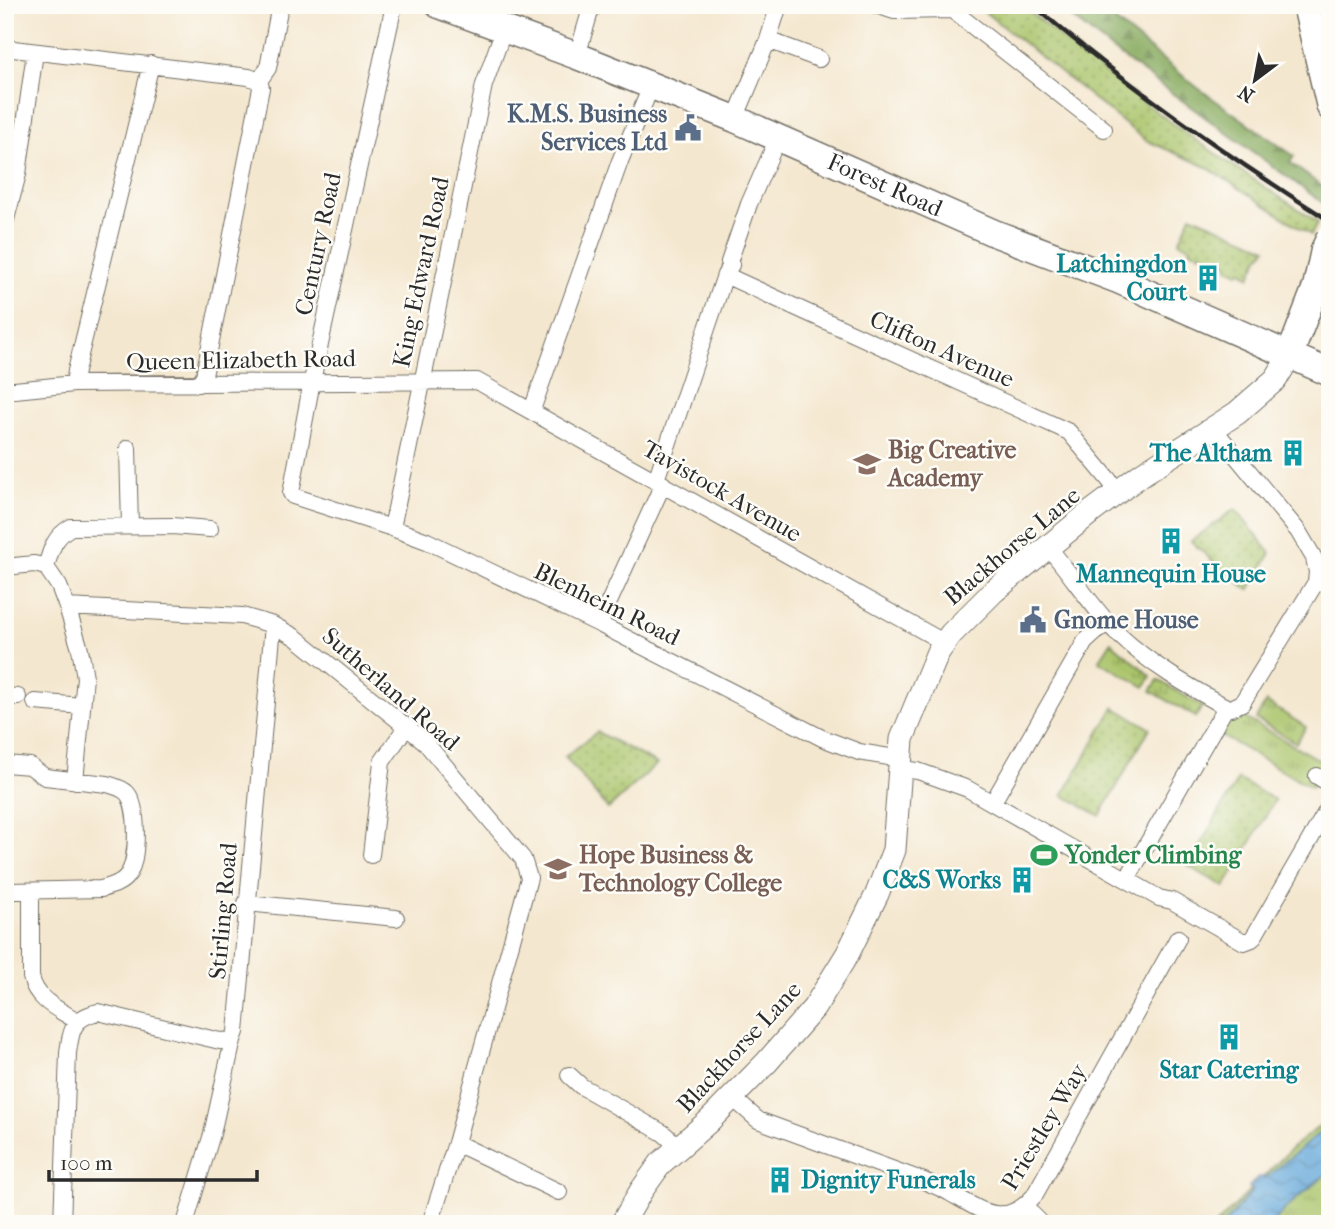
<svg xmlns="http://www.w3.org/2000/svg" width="1335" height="1229" viewBox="0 0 1335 1229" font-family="'IM FELL French Canon',serif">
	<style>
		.grass { fill: url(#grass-dots); stroke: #6a784a; stroke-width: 2 }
		.forest { fill: url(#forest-firs); stroke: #596a44; stroke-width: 2 }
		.park { fill: url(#park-tufts); stroke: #6a784a; stroke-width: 2 }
		.water { fill: url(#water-waves); stroke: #486a82; stroke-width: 2 }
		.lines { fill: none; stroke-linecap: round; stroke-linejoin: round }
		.minor-casing { stroke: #716d64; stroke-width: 18 }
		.secondary-casing { stroke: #716d64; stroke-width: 25 }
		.primary-casing { stroke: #716d64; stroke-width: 29 }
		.minor { stroke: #fff; stroke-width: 16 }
		.secondary { stroke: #fff; stroke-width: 23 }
		.primary { stroke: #fff; stroke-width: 26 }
		.rail { stroke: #2b2b2b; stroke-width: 4.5 }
		.primary-bridge-casing { stroke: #716d64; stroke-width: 29; stroke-linecap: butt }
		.primary-bridge { stroke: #fff; stroke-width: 26 }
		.labels { text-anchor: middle; stroke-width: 5; stroke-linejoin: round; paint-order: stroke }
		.service-label { font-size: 24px; font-weight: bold; fill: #4e5e75; stroke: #fdfcf7; text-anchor: end }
		.street-label { font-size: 24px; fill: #2b2b2b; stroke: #fdfcf7 }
		.culture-label { font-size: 24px; font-weight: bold; fill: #0d838f; stroke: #fdfcf7; text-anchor: end }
		.education-label { font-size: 24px; font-weight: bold; fill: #785e54; stroke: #fdfcf7; text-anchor: start }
		.leisure-label { font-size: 24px; font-weight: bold; fill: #27864d; stroke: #fdfcf7; text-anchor: start }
	</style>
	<defs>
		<pattern id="grass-dots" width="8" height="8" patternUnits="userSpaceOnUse" patternTransform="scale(1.75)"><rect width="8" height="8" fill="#aac46a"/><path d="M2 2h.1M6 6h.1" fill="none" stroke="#8b9f57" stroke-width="1.8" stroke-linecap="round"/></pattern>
		<pattern id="forest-firs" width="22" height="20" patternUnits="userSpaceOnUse" patternTransform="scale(1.75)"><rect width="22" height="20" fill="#87aa5e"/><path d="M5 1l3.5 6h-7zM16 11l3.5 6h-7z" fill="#6f8b4e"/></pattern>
		<pattern id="park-tufts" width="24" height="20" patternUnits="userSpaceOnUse" patternTransform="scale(1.75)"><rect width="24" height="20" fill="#aac46a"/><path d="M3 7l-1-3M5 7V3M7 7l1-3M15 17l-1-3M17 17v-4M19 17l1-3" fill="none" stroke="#8b9f57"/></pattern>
		<pattern id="water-waves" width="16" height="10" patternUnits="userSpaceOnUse" patternTransform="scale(1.75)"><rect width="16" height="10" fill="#65a8da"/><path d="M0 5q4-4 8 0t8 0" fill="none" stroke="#5389b1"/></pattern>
	</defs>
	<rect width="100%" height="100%" fill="#fdfcf7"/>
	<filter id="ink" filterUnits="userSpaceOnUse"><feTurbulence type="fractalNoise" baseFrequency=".0143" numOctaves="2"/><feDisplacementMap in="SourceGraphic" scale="14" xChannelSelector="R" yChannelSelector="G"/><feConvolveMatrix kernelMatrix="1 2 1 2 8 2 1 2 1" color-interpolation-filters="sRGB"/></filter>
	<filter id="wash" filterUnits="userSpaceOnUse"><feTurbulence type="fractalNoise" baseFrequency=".00686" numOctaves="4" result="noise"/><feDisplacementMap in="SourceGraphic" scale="28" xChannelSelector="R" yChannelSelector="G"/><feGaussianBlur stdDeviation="1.57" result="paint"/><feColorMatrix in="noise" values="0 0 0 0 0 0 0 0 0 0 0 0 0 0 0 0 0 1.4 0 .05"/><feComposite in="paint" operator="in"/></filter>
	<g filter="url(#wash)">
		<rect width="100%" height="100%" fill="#f4e7cf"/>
		<path class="grass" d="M 976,5 L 1022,5 C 1115,86 1215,155 1318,222 L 1311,235 L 1205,166 L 1145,140 Z
			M 1191,215 L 1267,248 L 1259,257 L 1250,277 L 1241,270 L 1239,273 L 1228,268 L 1229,265 L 1200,252 L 1199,254 L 1190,250 L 1191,247 L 1179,242 Z
			M 1235,509 L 1271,553 L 1249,590 L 1219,567 L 1191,541 Z
			M 1114,707 L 1150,728 L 1100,816 L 1063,795 Z
			M 597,732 L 657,764 L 608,809 L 565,757 Z
			M 1238,779 L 1275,800 L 1225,887 L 1188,866 Z"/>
		<path class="forest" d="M 1056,5 L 1095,5 L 1198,88 L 1294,156 L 1290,163 L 1330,192 L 1326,205 L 1111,49 Z"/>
		<path class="park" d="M 1111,642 L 1151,676 L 1145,687 L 1099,661 Z
			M 1158,680 L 1202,706 L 1196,717 L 1151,691 Z
			M 1266,702 L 1306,727 L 1296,743 L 1256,719 Z
			M 1238,714 L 1326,764 L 1311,787 L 1218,734 L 1230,716 Z
			M 1330,1118 L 1330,1224 L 1217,1224 L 1293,1147 Z"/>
		<path class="water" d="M 1330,1124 L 1330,1171 L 1287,1207 L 1272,1224 L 1224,1224 L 1253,1190 L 1249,1187 L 1258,1177 L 1267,1177 Z"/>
	</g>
	<g filter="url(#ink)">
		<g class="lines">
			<g class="minor-casing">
				<path id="minor" d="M 394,5 L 312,381 L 291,493 L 293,496 L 392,528 L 427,541 L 599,624 L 822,738 L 859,752 L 901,759
					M 876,5 L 894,11 L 952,10 L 1104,129
					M 768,40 L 819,59
					M 5,48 L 249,77 L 259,81
					M 577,56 L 592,5
					M 735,119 L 768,40 L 779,5
					M 5,223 L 18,174 L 35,52
					M 725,275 L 1069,432 L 1119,492
					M 74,384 L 76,371 L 151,64
					M 198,384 L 204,376 L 261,88 L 259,81 L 268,68 L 280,5
					M 5,391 L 74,384 L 477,381 L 945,643
					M 532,410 L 620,161 L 652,84
					M 128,448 L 130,526
					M 656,480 L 725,275 L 731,265 L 729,262 L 749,204 L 778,138
					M 392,528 L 484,85 L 504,29
					M 1048,547 C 1072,575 1093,609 1119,635 C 1151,665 1188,686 1226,707 L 1231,708 L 1242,703 L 1316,582 L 1317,572 L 1314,558 L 1298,531 L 1213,428
					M 5,567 L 34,564 L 46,567 L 59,586 L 67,607 L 80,649 L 85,677 L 75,781
					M 46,567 C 51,549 54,537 71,527 L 172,526 L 210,529
					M 67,607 L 242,616 L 273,625 L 295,637 L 424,741 L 523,859 L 529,878 L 456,1143 L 430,1224
					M 599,624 L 663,484
					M 5,696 L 18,697
					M 35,702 L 82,706
					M 5,764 L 30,766 L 45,777 L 107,784 C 114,786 122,788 127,793 C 139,807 138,857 129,873 C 123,883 112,886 101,889 L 10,891
					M 901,769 L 918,771 L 968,789 L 1159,898 L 1172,901 L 1244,942 L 1252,939 L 1256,933 L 1330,805
					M 1317,776 L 1330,784
					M 993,802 L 1085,642 L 1108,621
					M 371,855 L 382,762 L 406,727
					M 1127,879 L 1226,707
					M 31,891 L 31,977 C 36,1000 58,1009 77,1021
					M 246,903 L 396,918
					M 569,1075 L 581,1086 L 663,1133 L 679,1147
					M 733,1098 L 758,1120 L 924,1181 C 933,1185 942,1188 950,1193 C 982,1211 1005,1229 1034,1196 L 1178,938
					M 456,1143 L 559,1192
					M 1025,1207 L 1042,1224
					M 62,1224 L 68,1053 C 71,1029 73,1018 98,1012 L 220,1041 L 233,1040 L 236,1032 L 273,625
					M 185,1224 L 212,1134 L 233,1040"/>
			</g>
			<g class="secondary-casing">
				<path id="secondary" d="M 622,1224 L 641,1191 L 661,1163 L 709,1121 L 767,1062 L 814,1008 L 848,953 L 877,894 L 894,850 L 902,739 L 938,652 L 951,634 L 994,591 L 1086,516 L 1142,474 L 1237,413 L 1276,379 L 1289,357"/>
			</g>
			<g class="primary-casing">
				<g id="primary">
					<path id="s1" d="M 439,5 L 577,56 L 735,119 L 994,233 L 1118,280 L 1330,373"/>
					<path d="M 1306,5 L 1330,107"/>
					<path d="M 1289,357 L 1316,287 L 1324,250"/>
				</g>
			</g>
			<use href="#minor" class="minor"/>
			<use href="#secondary" class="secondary"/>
			<use href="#primary" class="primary"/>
			<path class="rail" d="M 1033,5 C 1125,84 1227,156 1330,221"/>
			<g class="primary-bridge-casing">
				<path id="primary-bridge" d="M 1324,250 L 1330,237"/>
			</g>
			<use href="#primary-bridge" class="primary-bridge"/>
		</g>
	</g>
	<defs>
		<g id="civic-bare" transform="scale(2.1)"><path d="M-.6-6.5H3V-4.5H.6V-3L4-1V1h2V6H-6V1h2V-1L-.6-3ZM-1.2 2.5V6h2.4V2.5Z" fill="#5c6f8a" stroke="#fdfcf7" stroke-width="2.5" paint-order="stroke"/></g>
		<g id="building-bare" transform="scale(2.1)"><path d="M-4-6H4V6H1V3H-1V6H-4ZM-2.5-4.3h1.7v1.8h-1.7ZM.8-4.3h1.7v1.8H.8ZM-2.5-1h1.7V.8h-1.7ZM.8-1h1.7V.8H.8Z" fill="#0f9aa8" stroke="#fdfcf7" stroke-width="2.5" paint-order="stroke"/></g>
		<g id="university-bare" transform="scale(2.1)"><path d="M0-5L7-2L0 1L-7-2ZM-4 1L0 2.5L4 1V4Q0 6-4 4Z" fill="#8d6e63" stroke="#fdfcf7" stroke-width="2.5" paint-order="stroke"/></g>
		<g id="stadium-bare" transform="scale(2.1)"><path d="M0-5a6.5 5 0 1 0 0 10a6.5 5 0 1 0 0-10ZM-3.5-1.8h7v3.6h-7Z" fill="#2e9e5b" stroke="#fdfcf7" stroke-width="2.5" paint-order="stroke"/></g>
	</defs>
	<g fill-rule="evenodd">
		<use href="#civic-bare" x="688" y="128"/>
		<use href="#building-bare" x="1208" y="278"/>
		<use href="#building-bare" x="1293" y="453"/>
		<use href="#university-bare" x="867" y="464"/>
		<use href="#building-bare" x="1171" y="541"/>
		<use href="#civic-bare" x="1033" y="620"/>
		<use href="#stadium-bare" x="1044" y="855"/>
		<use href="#university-bare" x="558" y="869"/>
		<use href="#building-bare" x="1022" y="880"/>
		<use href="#building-bare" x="1229" y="1037"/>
		<use href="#building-bare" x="780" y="1180"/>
	</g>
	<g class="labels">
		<g class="service-label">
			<text x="667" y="122">K.M.S. Business<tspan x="667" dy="28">Services Ltd</tspan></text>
			<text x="1054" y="628" text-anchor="start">Gnome House</text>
		</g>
		<g class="street-label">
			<text dy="8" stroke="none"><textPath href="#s1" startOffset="481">Forest Road</textPath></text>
			<text transform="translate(318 244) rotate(-78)" y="8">Century Road</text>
			<text transform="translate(421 272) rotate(-78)" y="8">King Edward Road</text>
			<text transform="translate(942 349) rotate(24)" y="8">Clifton Avenue</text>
			<text transform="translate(241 360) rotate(-1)" y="8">Queen Elizabeth Road</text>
			<text transform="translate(722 491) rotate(30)" y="8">Tavistock Avenue</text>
			<text transform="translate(1012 546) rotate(-40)" y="8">Blackhorse Lane</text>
			<text transform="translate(607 604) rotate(26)" y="8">Blenheim Road</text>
			<text transform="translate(391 689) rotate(41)" y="8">Sutherland Road</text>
			<text transform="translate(223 911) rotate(-85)" y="8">Stirling Road</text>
			<text transform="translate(739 1047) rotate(-47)" y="8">Blackhorse Lane</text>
			<text transform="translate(1044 1127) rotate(-59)" y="8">Priestley Way</text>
		</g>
		<g class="culture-label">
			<text x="1187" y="272">Latchingdon<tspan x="1187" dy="28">Court</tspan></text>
			<text x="1272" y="461">The Altham</text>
			<text x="1171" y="582" text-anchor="middle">Mannequin House</text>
			<text x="1001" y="888">C&amp;S Works</text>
			<text x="1229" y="1078" text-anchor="middle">Star Catering</text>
			<text x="801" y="1188" text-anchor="start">Dignity Funerals</text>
		</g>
		<g class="education-label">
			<text x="888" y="458">Big Creative<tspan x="888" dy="28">Academy</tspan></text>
			<text x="579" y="863">Hope Business &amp;<tspan x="579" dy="28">Technology College</tspan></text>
		</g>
		<g class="leisure-label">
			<text x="1065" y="863">Yonder Climbing</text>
		</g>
	</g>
	<rect width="1335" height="1229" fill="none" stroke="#fdfcf7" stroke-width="28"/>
	<g transform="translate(1255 80) rotate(212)" stroke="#fdfcf7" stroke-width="5" paint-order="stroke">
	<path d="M0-5L12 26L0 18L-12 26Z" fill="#2b2b2b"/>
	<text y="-10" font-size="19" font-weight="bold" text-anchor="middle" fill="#2b2b2b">N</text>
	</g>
	<path d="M49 1170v10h208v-10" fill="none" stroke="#2b2b2b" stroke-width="3.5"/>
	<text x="60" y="1170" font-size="21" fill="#2b2b2b" stroke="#fdfcf7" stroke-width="5" paint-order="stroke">100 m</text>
</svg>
